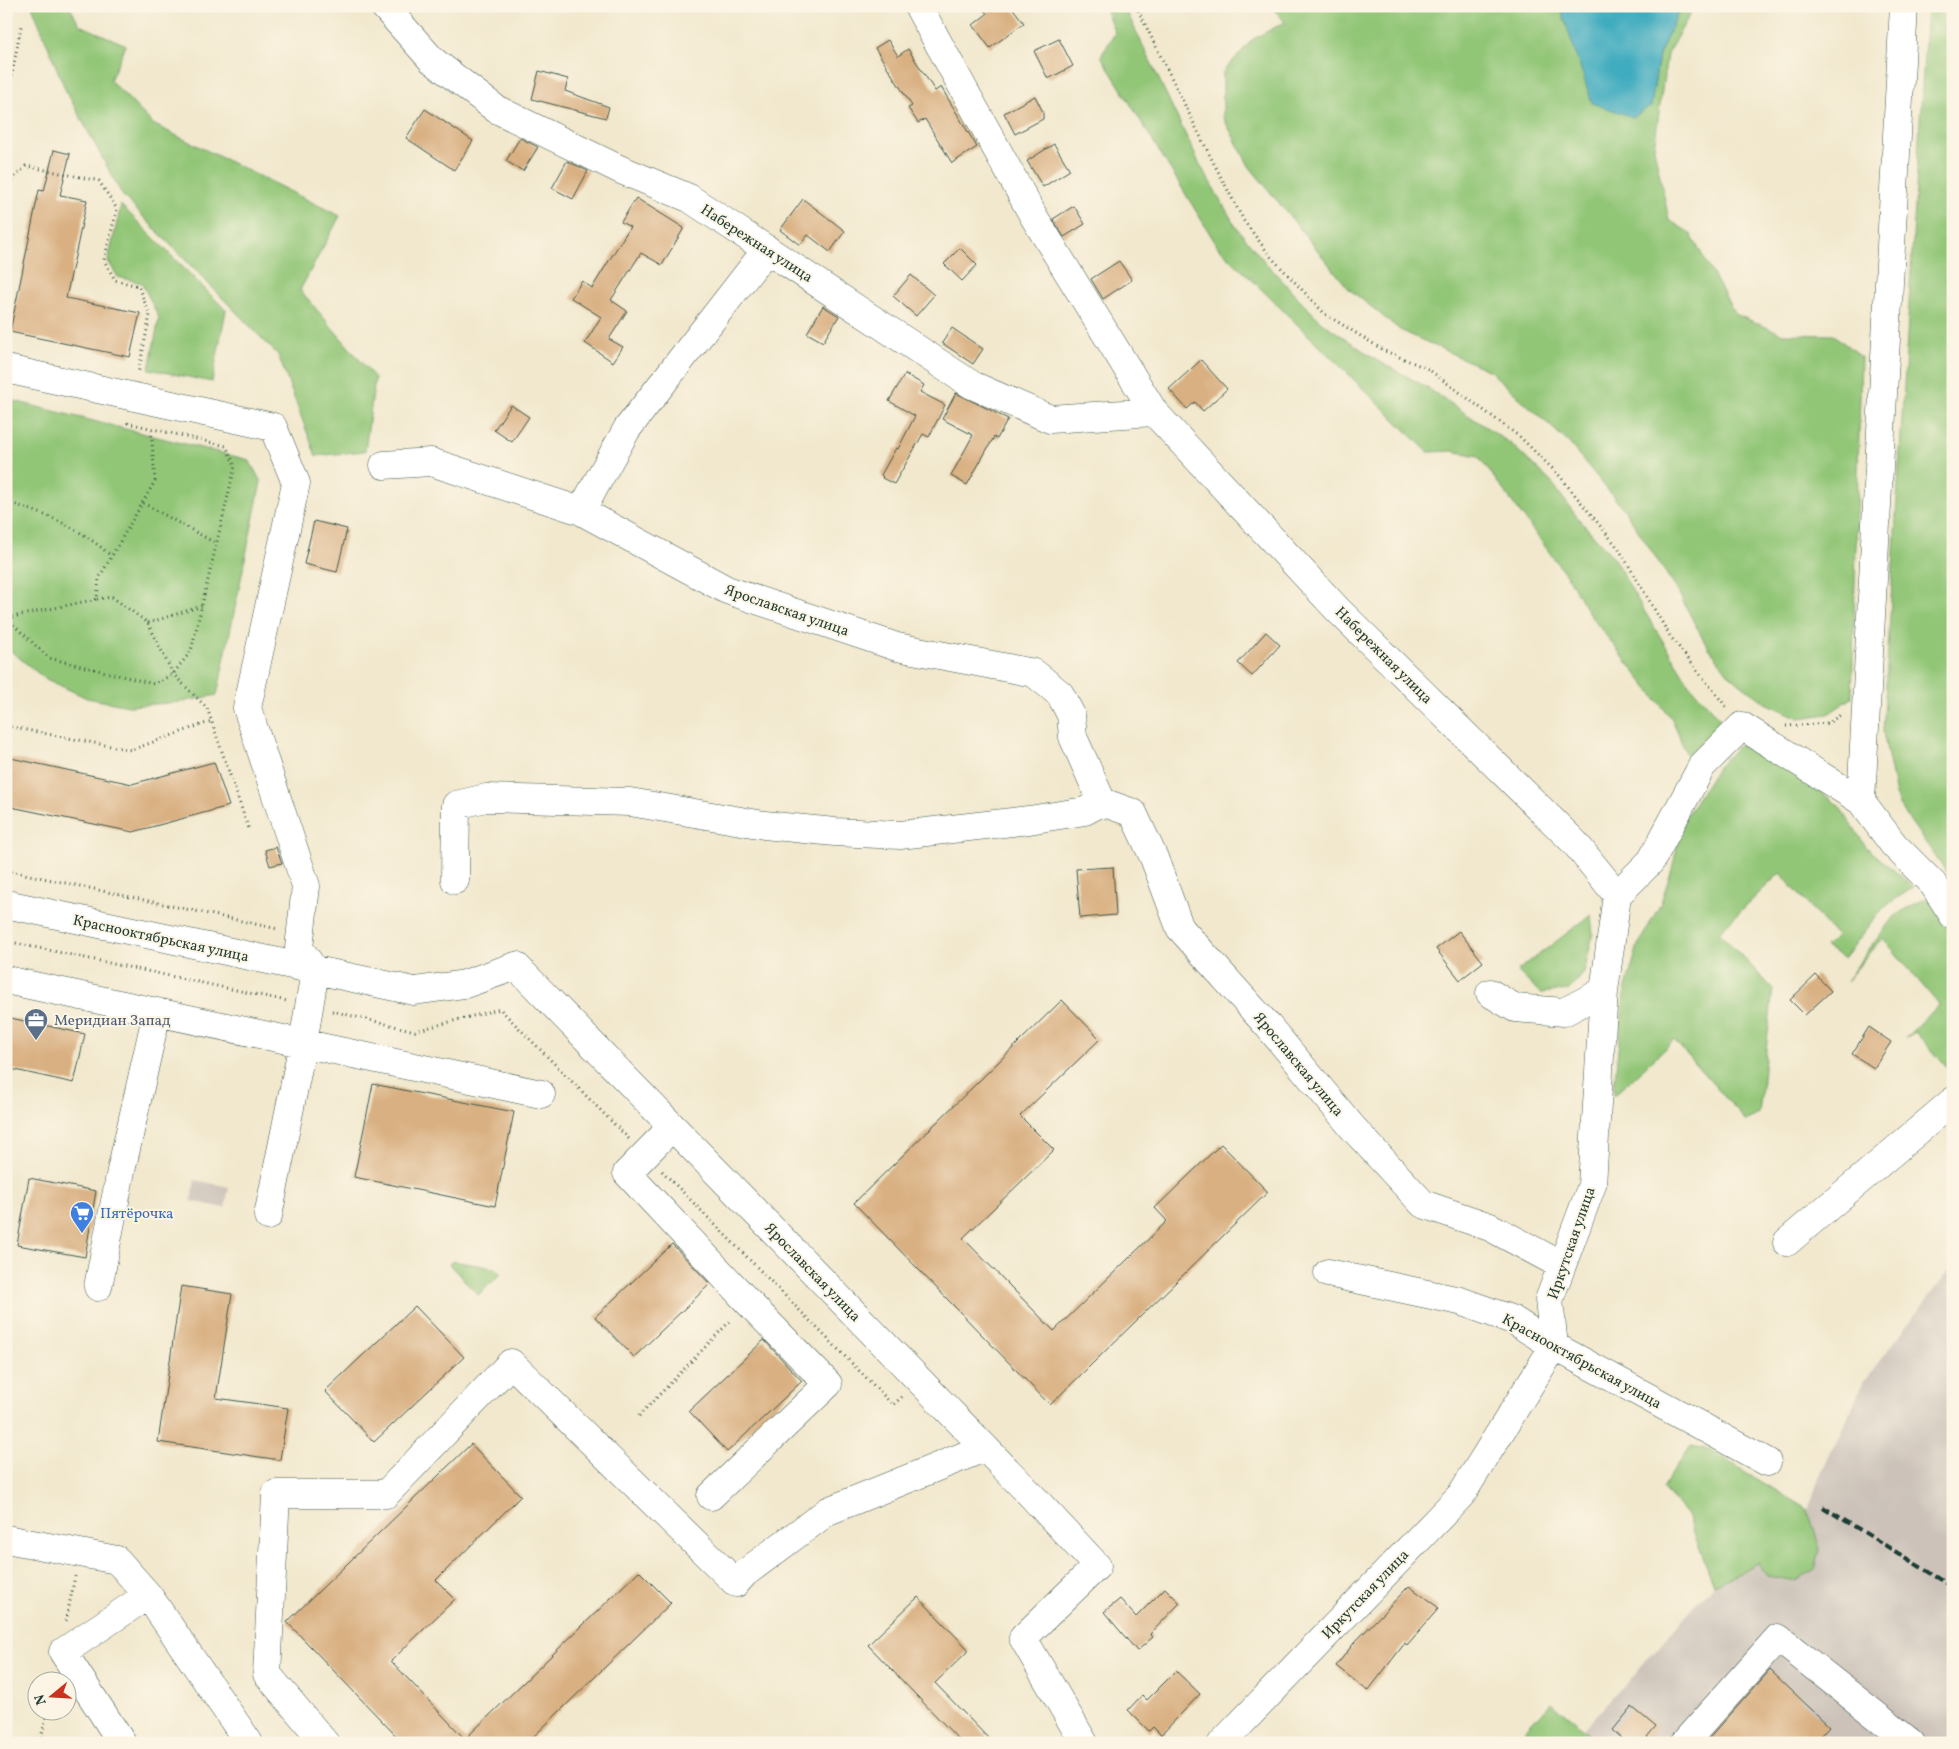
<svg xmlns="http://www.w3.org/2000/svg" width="1959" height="1749" viewBox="0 0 1959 1749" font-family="Vollkorn,serif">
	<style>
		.industrial { fill: #ccc2b9 }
		.green { fill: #92c677; stroke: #588256 }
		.water { fill: #40acbf; stroke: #30747a }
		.building { fill: #d9b082 }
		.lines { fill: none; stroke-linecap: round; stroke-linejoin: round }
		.minor-casing { stroke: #3e574b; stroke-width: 29 }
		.path { stroke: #3e574b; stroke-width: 3; stroke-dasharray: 1 4; stroke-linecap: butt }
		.minor { stroke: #fff; stroke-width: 28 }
		.rail { stroke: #1f3d34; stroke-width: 4; stroke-dasharray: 8 4; stroke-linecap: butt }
		.labels { text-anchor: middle; stroke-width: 4; stroke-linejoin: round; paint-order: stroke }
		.street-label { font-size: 15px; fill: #1f3d34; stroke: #fcf5e5 }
		.service-label { font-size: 15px; fill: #4e5e75; stroke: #fcf5e5; text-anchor: start }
		.shop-label { font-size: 15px; fill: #366cbe; stroke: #fcf5e5; text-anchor: start }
	</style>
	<rect width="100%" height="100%" fill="#fcf5e5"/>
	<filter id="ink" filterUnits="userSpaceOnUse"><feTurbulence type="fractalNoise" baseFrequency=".02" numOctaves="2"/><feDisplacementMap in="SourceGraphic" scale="10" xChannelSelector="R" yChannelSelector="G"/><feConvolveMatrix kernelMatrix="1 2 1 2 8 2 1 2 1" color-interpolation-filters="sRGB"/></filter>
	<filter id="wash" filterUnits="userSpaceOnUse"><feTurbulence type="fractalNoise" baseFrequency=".0096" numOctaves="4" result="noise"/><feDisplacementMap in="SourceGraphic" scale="20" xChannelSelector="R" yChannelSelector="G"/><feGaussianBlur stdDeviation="1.12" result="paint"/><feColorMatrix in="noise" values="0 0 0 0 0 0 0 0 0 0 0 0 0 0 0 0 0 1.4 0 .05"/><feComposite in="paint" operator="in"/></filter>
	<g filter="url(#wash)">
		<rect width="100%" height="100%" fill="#f1e8cd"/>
		<path class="industrial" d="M 195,1180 L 229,1187 L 225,1208 L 191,1201 Z
			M 1953,1266 L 1953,1743 L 1597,1743 L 1584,1729 L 1714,1585 L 1808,1510 L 1819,1478 L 1865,1380 Z"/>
		<path class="green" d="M 32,6 L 69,6 L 80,25 L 126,45 L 110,80 L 153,124 L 340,216 L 300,290 L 375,378 L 365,451 L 316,456 L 278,355 L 123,196 L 65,89 Z
			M 1104,6 L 1124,6 L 1199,163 L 1236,227 L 1265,262 L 1320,321 L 1378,361 L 1423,385 L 1471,417 L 1511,444 L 1551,482 L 1577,517 L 1613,557 L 1643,609 L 1690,685 L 1723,723 L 1687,756 L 1672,719 L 1589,614 L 1567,576 L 1478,456 L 1452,451 L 1428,452 L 1218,247 L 1101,56 L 1115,33 Z
			M 1271,6 L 1560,6 L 1571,34 L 1651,105 L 1659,55 L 1681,6 L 1695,6 L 1667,54 L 1654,148 L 1669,220 L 1690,233 L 1735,314 L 1783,334 L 1834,335 L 1861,357 L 1852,698 L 1828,714 L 1799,718 L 1766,703 L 1730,676 L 1704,641 L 1677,590 L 1626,512 L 1569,443 L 1490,371 L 1400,330 L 1349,289 L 1249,166 L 1223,117 L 1223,72 L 1253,39 L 1285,22 Z
			M 1927,6 L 1953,6 L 1953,881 L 1898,804 L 1883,732 Z
			M 121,205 L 226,310 L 212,382 L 149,369 L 159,318 L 142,283 L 118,277 L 108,261 Z
			M 6,399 L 249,460 L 261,482 L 217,695 L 180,702 L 129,706 L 87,698 L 44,678 L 6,647 Z
			M 1740,744 L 1783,763 L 1839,806 L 1867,848 L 1914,887 L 1885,906 L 1844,958 L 1825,947 L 1836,936 L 1780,873 L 1719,932 L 1773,989 L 1759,1113 L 1746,1121 L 1674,1040 L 1613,1096 L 1624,995 L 1638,945 L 1660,905 L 1672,869 L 1684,819 L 1718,767 Z
			M 1924,899 L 1934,899 L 1953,929 L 1953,1073 L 1915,1032 L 1905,1038 L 1939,1005 L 1883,938 L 1846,981 L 1894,916 Z
			M 1591,915 L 1593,934 L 1584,973 L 1569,990 L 1540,993 L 1517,971 Z
			M 453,1261 L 495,1268 L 501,1274 L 478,1295 L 449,1264 Z
			M 1691,1446 L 1708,1449 L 1808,1510 L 1820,1550 L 1815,1569 L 1797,1581 L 1767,1576 L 1757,1563 L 1714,1585 L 1686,1513 L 1662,1488 Z
			M 1551,1702 L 1584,1729 L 1597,1743 L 1533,1743 L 1522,1734 Z"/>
		<path class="water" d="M 1560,6 L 1681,6 L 1659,55 L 1651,106 L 1633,117 L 1592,103 Z"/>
		<g id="blocks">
			<path class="building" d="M 981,6 L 1011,6 L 1024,23 L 990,48 L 973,25 L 987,14 Z
				M 1059,39 L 1073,66 L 1048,79 L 1034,51 Z
				M 888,40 L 898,56 L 908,49 L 935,91 L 941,87 L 977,147 L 952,163 L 925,119 L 918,123 L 908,108 L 912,106 L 875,48 Z
				M 539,71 L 568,79 L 565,91 L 609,107 L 606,118 L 532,99 Z
				M 1035,96 L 1043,112 L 1043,119 L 1015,134 L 1004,113 Z
				M 425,109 L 473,141 L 454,170 L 406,138 Z
				M 520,138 L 538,147 L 523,171 L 506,161 Z
				M 1054,144 L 1070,170 L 1043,187 L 1027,161 Z
				M 54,150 L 70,154 L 60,195 L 87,200 L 66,298 L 140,313 L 130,357 L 10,332 L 39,190 L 44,191 Z
				M 567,161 L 588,171 L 573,199 L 552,188 Z
				M 636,198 L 684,228 L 662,265 L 641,253 L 611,300 L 627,311 L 609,339 L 623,347 L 613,362 L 585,343 L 601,317 L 571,298 L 582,281 L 592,288 L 630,227 L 621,222 Z
				M 803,199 L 845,231 L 830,252 L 808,235 L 800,245 L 780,230 Z
				M 1074,206 L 1085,224 L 1064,237 L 1053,219 Z
				M 960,248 L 977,265 L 962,281 L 944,264 Z
				M 1119,261 L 1132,280 L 1103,299 L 1091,279 Z
				M 911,275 L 934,295 L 916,316 L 893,296 Z
				M 823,306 L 839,316 L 823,342 L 807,333 Z
				M 952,328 L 983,349 L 973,364 L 942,343 Z
				M 1201,360 L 1227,389 L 1203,411 L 1195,402 L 1187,409 L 1169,389 Z
				M 905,374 L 924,385 L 920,392 L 945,405 L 929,437 L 923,434 L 894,484 L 882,478 L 883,477 L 881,475 L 896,448 L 898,449 L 915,416 L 889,401 Z
				M 956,393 L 1008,419 L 997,439 L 994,437 L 967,485 L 951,476 L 973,435 L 942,419 Z
				M 511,405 L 529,417 L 512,442 L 494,430 Z
				M 314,521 L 347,529 L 337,572 L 304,564 Z
				M 1266,632 L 1280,645 L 1252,676 L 1238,663 Z
				M 6,757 L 132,784 L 214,762 L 229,806 L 133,832 L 6,806 Z
				M 276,847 L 282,863 L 270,866 L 265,850 Z
				M 1113,867 L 1116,915 L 1080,918 L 1076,869 Z
				M 1459,931 L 1483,962 L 1460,980 L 1436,949 Z
				M 1816,975 L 1831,991 L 1805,1015 L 1790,1000 Z
				M 1062,1000 L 1100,1039 L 1020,1116 L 1054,1150 L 963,1238 L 1054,1331 L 1167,1221 L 1155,1208 L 1221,1144 L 1268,1192 L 1050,1405 L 854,1203 Z
				M 6,1017 L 85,1034 L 74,1083 L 6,1068 Z
				M 1869,1027 L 1891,1042 L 1874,1068 L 1852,1054 Z
				M 373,1084 L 514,1112 L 495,1206 L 354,1177 Z
				M 29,1178 L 96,1191 L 85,1257 L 17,1245 Z
				M 672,1244 L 710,1284 L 634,1357 L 595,1317 Z
				M 181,1286 L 232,1294 L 216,1398 L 288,1408 L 280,1460 L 158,1442 Z
				M 415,1306 L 464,1357 L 374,1442 L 325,1391 Z
				M 764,1340 L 802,1381 L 727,1452 L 689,1411 Z
				M 471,1444 L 521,1496 L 436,1580 L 455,1599 L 391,1661 L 465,1739 L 639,1571 L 671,1603 L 527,1743 L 403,1743 L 287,1622 Z
				M 1409,1586 L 1439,1608 L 1407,1645 L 1405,1643 L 1368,1691 L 1336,1666 L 1354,1643 Z
				M 1165,1588 L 1180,1603 L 1150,1634 L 1153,1637 L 1137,1651 L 1104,1612 L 1120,1599 L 1136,1617 Z
				M 918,1597 L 969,1650 L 935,1683 L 993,1743 L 962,1743 L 868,1645 Z
				M 1770,1670 L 1829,1726 L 1814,1743 L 1705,1743 Z
				M 1176,1671 L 1200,1694 L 1161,1735 L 1153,1727 L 1149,1731 L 1128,1710 L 1142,1695 L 1147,1700 Z
				M 1632,1707 L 1656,1727 L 1643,1743 L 1627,1743 L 1613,1730 Z"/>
		</g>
	</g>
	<g filter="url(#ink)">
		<use href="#blocks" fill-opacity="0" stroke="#3e574b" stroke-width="1"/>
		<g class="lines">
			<g class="minor-casing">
				<path id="minor" d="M 384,6 L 432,60 L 496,109 L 619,169 L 689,198 L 972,385 L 1050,419 L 1154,412
					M 918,6 L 1034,217 L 1154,412 L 1337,609 L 1575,843 L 1617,895
					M 6,369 L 273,427 L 296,483 L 247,708 L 306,886 L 299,948 L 315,971 L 303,1043 L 268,1216
					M 384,465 L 431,462 L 581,511 L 727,590 L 897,647 L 1034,673 L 1060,694 L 1071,715 L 1073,737 L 1102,802
					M 581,511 L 627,429 L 767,249
					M 1861,801 L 1904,6
					M 455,880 L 456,805 L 486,798 L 630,802 L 764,825 L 835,832 L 900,835 L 1029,820 L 1085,811 L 1102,802 L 1133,813 L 1154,858 L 1180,928 L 1268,1026 L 1353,1128 L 1423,1204 L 1490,1227 L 1561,1265
					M 6,904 L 414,991 L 465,984 L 516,966 L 1031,1495 L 1097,1566 L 1023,1638 L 1084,1743
					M 6,980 L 541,1094
					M 1490,993 L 1515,1008 L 1564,1012 L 1604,991
					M 672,1127 L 627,1173 L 748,1302 L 828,1384 L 711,1496
					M 1787,1242 L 1953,1101
					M 1328,1273 L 1460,1301 L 1513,1320 L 1554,1346 L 1767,1462
					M 98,1287 L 121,1171 L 157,1012
					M 6,1539 L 117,1560 L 148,1595 L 249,1743
					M 122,1743 L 63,1652 L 148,1595
					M 325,1743 L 267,1674 L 276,1494 L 386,1494 L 511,1363 L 736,1583 L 745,1573 L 828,1511 L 984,1448
					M 1222,1743 L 1461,1495 L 1554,1346 L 1549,1300 L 1592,1185 L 1604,991 L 1617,895 L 1651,861 L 1702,766 L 1742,726 L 1861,801 L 1894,845 L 1933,884 L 1953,915
					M 1684,1743 L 1778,1638 L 1911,1743"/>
			</g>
			<path class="path" d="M 1136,6 L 1211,158 L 1244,221 L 1271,257 L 1325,314 L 1385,351 L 1428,369 L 1520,437 L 1558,474 L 1619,549 L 1670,636 L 1728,709
				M 6,106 L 21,26
				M 6,189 L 7,185 L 26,166 L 99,181 L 117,209 L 104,260 L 115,280 L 138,286 L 150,315 L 138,374
				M 6,502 C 45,513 81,528 111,556
				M 143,503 L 217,544
				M 97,599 L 112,597 L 148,623 L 173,674 L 207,708 L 249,830
				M 6,618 L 49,658 L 154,684 L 173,674 L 191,651 L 235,466 L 226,446 L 128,423 L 129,419
				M 7,618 L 97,599 L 99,578 L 155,481 L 151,428
				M 148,623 L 202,606
				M 6,726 L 131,750 L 212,721
				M 1786,726 L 1828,723 L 1842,714
				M 6,870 L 278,929
				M 6,941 L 287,1001
				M 332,1011 L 415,1031 L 500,1009 L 629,1139
				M 662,1171 L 893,1405 L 904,1395
				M 639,1416 L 732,1319
				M 66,1621 L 75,1576
				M 40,1743 L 47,1712"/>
			<use href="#minor" class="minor"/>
			<path class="rail" d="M 1823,1507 L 1953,1587"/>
		</g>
	</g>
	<defs>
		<g id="office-pin" transform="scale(1.25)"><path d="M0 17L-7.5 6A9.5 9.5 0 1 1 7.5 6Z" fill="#5c6f8a" stroke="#fcf5e5"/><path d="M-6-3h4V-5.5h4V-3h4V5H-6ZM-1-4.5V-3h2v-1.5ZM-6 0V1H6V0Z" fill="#fff"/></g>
		<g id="supermarket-pin" transform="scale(1.25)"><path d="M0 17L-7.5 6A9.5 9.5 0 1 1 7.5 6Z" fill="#3f7fe0" stroke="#fcf5e5"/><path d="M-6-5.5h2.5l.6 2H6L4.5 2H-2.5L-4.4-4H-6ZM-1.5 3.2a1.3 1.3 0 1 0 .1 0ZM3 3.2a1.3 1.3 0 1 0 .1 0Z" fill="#fff"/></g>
	</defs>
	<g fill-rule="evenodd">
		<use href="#office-pin" x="36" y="1020"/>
		<use href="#supermarket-pin" x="82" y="1213"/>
	</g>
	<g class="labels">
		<g class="street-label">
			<text transform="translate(757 243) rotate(33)" y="5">Набережная улица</text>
			<text transform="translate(787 610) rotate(19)" y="5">Ярославская улица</text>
			<text transform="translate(1384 655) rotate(45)" y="5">Набережная улица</text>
			<text transform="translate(161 938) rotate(12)" y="5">Краснооктябрьская улица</text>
			<text transform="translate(1299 1064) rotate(50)" y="5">Ярославская улица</text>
			<text transform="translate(1571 1243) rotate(-71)" y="5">Иркутская улица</text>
			<text transform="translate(813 1272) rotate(46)" y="5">Ярославская улица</text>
			<text transform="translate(1582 1361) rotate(29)" y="5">Краснооктябрьская улица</text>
			<text transform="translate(1365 1594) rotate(-46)" y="5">Иркутская улица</text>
		</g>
		<g class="service-label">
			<text x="54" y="1025">Меридиан Запад</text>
		</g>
		<g class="shop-label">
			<text x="100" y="1218">Пятёрочка</text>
		</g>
	</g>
	<rect width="1959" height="1749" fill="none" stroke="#fcf5e5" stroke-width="25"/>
	<g transform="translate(52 1696) rotate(252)"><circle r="24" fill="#fcf5e5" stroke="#a4ab9e"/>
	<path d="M0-4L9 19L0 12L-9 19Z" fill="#c8321e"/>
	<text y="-8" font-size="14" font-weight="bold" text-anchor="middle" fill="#1f3d34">N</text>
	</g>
</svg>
